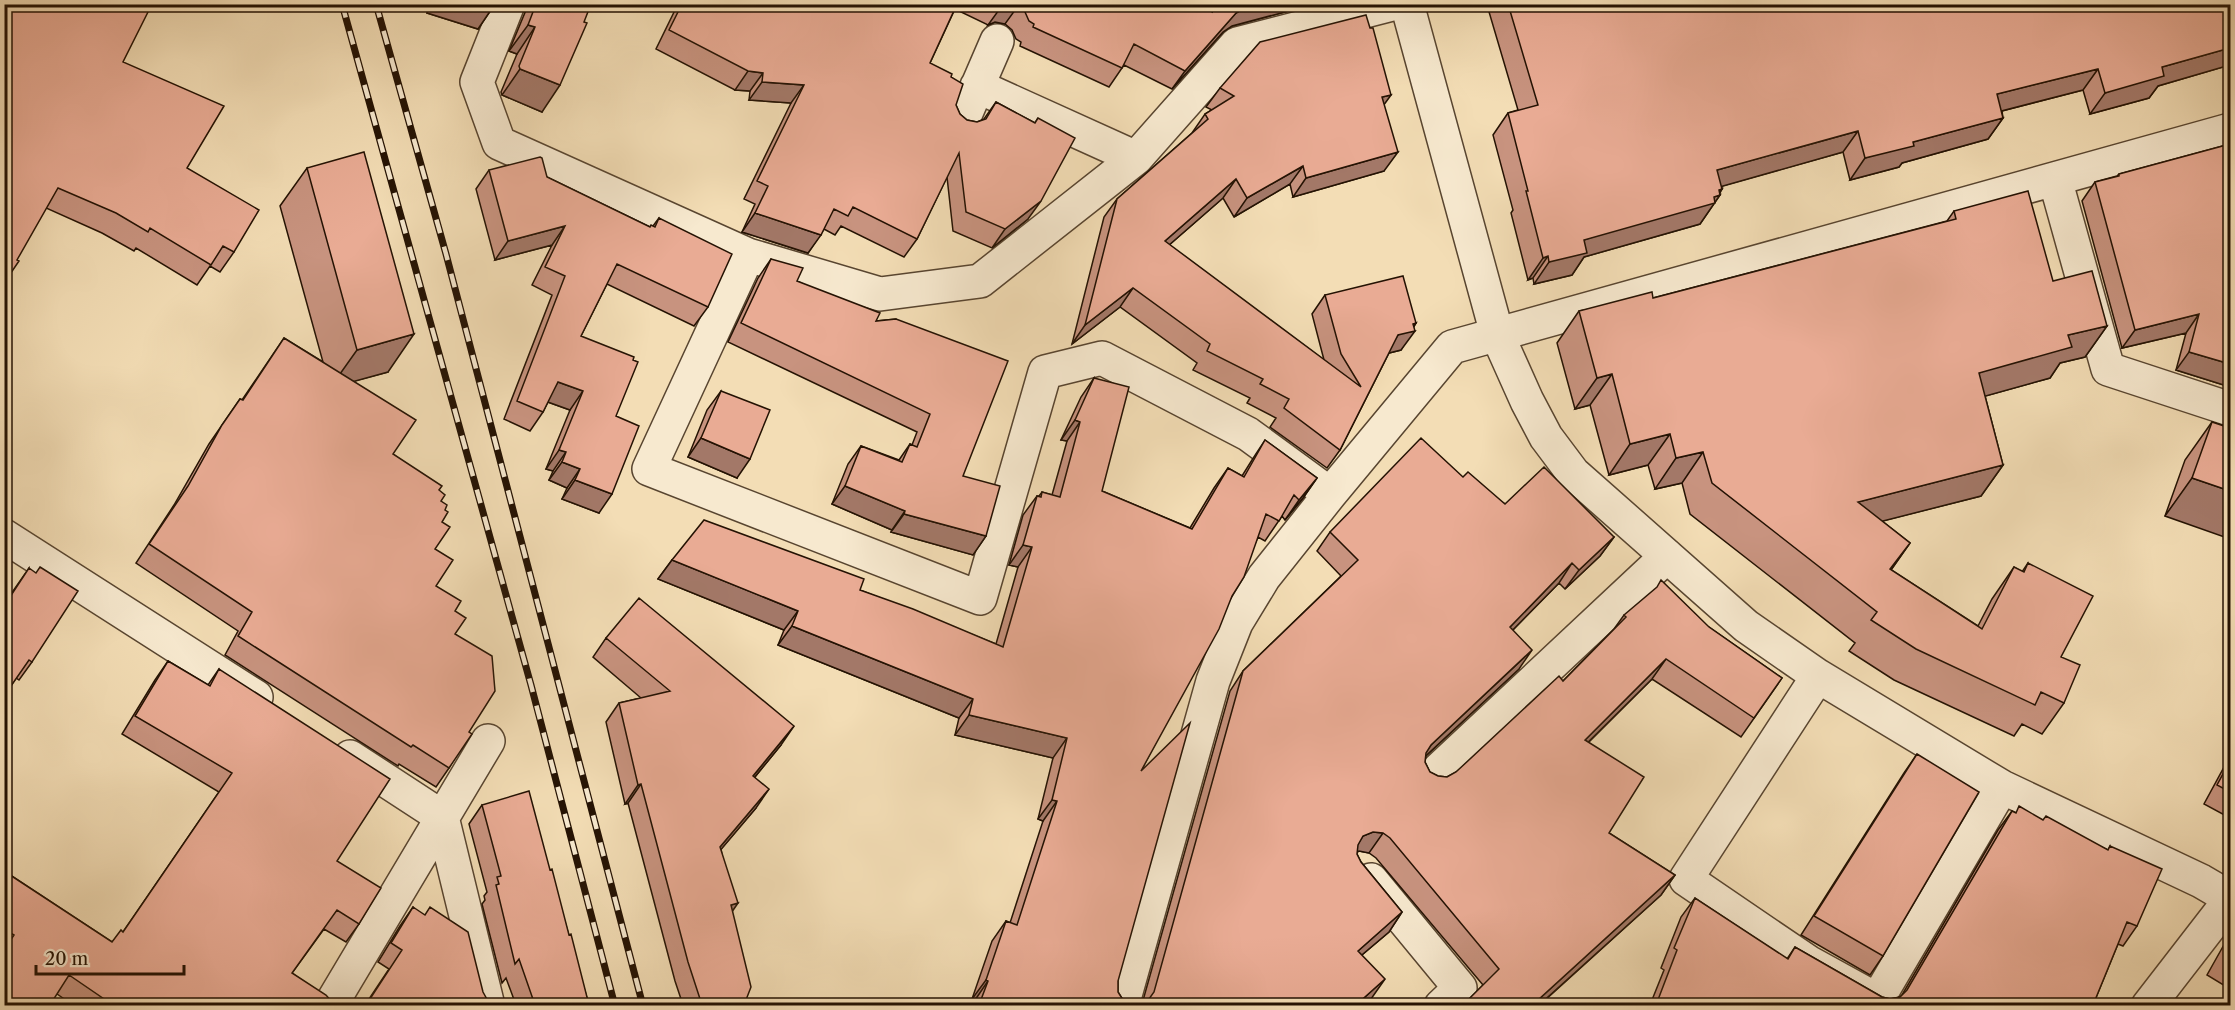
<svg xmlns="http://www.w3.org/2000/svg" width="2235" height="1010" viewBox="0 0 2235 1010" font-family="'Libre Caslon Text',serif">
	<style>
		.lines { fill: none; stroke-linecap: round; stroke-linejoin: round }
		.minor-casing { stroke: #584530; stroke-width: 36 }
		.tertiary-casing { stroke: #584530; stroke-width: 36 }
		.minor { stroke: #f7e9cf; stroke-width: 33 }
		.tertiary { stroke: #f7e9cf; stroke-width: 33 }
		.rail-casing { stroke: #241203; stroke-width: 7 }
		.rail { stroke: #f7e9cf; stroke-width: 4.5; stroke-dasharray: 14; stroke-linecap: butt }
		.wall { fill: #c8937f; stroke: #241203; stroke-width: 1.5 }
		.shaded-wall { fill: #a37868; stroke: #241203; stroke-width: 1.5 }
		.building { fill: #e9ab94; stroke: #241203; stroke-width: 1.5 }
	</style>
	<rect width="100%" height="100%" fill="#f3ddb5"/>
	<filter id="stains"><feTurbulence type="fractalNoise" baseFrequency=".00333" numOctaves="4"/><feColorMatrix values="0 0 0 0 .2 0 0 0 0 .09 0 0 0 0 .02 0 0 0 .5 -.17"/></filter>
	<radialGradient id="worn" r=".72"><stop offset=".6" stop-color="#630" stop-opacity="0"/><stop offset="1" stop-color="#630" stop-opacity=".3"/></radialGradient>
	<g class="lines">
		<g class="minor-casing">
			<path id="minor" d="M 508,4 L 477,82 L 499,143 L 748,255
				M 977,86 L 1136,158
				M 962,122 L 997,41
				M 2055,179 L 2108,369 L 2230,409
				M 1497,334 L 1527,401 L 1546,437 L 1573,473 L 1746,626 L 1818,676 L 2002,787 L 2201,881 L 2230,898
				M 1330,494 L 1248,434 L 1102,358 L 1045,372 L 980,598 L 649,469 L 748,255 L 880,294 L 980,281 L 1136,158 L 1237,44 L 1392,4
				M 4,536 L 256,697
				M 1818,676 L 1686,879 L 1808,962 L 1877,1000 L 2002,787
				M 350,757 L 442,817 L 488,1006
				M 1430,778 L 1667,556
				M 1371,880 L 1460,988 L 1441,1006
				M 330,1006 L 488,741
				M 1122,1006 L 1213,681 L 1236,623 L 1264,577 L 1330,494 L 1452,347 L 2230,130
				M 2148,1006 L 2230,900"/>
		</g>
		<g class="tertiary-casing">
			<path id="tertiary" d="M 1407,4 L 1497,334"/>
		</g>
		<use href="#minor" class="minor"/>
		<use href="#tertiary" class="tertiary"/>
		<g class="rail-casing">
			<path id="rail" d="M 342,4 L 531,685 L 615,1006
				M 376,4 L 446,254 L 643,1006"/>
		</g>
		<use href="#rail" class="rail"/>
	</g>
	<path class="wall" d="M 429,4 L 495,4 L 478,29 L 427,13 Z
		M 526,4 L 591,4 L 542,112 L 502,95 L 501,92 L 517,54 L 509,51 L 526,10 Z
		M 678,4 L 1315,4 L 1232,26 L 1223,32 L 1172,89 L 1124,65 L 1109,87 L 1020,46 L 1021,42 L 1016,39 L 1012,30 L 1005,24 L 995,22 L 988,25 L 955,9 L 930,63 L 951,77 L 956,105 L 960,114 L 967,120 L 977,122 L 984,119 L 996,102 L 1035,123 L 1038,118 L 1028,219 L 992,248 L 953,231 L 947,177 L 917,239 L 904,257 L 841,226 L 835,235 L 824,229 L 808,253 L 742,232 L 755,204 L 744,199 L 791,103 L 749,100 L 750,91 L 735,90 L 656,49 Z
		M 1478,4 L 2230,4 L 2230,65 L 2158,86 L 2149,98 L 2090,114 L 2083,90 L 2002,111 L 2003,118 L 1988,139 L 1902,163 L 1899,167 L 1850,180 L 1843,152 L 1722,186 L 1722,189 L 1720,193 L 1720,195 L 1700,224 L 1584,257 L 1572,275 L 1534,284 L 1533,278 L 1528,280 L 1511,213 L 1513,210 L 1493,135 L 1508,113 L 1518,110 L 1487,5 L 1479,8 Z
		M 123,62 L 187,168 L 234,252 L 220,272 L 210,266 L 197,285 L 136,248 L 134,251 L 102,233 L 46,208 Z
		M 1220,88 L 1384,105 L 1384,171 L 1293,197 L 1290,184 L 1234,217 L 1223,198 L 1169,245 L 1324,360 L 1312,314 L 1325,295 L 1416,323 L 1401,350 L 1389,353 L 1340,450 L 1327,468 L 1270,427 L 1276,418 L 1247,403 L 1250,398 L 1193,370 L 1197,363 L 1120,307 L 1072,344 L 1104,217 L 1117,199 L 1192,133 L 1205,114 L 1212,110 L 1206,107 Z
		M 2230,144 L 2230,387 L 2176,370 L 2186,333 L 2122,348 L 2082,201 L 2095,182 L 2117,176 L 2119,174 Z
		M 307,168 L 388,372 L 354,381 L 393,454 L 439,490 L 441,501 L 445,510 L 435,549 L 436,586 L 455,611 L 455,634 L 469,732 L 449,768 L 436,787 L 399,764 L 398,766 L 225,655 L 238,631 L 136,563 L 174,505 L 209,444 L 240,399 L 242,400 L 284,338 L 323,362 L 280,206 Z
		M 489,170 L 547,177 L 650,227 L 653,226 L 659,218 L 708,307 L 694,326 L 607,284 L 581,336 L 616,416 L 599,513 L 562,499 L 567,488 L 549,480 L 553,471 L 546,469 L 570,410 L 548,402 L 543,412 L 530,431 L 504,419 L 552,295 L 532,285 L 552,245 L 495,260 L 476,189 Z
		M 1954,211 L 2053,281 L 2107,326 L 2085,357 L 2060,363 L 2050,378 L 1985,396 L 2003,465 L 1981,496 L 1882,521 L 1910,543 L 1891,570 L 1978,626 L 1992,599 L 2014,567 L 2022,572 L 2028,563 L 2061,657 L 2064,703 L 2042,734 L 2022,724 L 2014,736 L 1894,680 L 1849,651 L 1855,643 L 1690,514 L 1682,483 L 1655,489 L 1648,465 L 1609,475 L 1590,405 L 1575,409 L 1557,343 L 1579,311 L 1653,298 L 1947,221 Z
		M 771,259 L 797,281 L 876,321 L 896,319 L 963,476 L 986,536 L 973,555 L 891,532 L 892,530 L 832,504 L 848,464 L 861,446 L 899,460 L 910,444 L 912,445 L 917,432 L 728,342 L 758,278 Z
		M 1094,378 L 1102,491 L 1190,528 L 1214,488 L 1228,468 L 1242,476 L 1252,460 L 1265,440 L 1317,478 L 1303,498 L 1285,520 L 1282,516 L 1265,541 L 1258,537 L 1232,596 L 1141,771 L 1118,981 L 1118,992 L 1123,1000 L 1130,1004 L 1142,1004 L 1230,691 L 1243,671 L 1341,576 L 1317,551 L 1330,532 L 1463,477 L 1505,504 L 1614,537 L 1600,556 L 1565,589 L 1559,583 L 1513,630 L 1519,669 L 1426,756 L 1425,762 L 1430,772 L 1438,776 L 1447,777 L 1456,772 L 1563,681 L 1614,629 L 1624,615 L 1709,627 L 1782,678 L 1741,737 L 1652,679 L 1589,742 L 1609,833 L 1675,875 L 1661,895 L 1543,1002 L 1468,1000 L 1483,985 L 1376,858 L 1369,853 L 1359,851 L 1357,852 L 1357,854 L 1361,862 L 1402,912 L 1389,932 L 1362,955 L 1371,999 L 1364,1005 L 973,1005 L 975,1000 L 972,999 L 992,941 L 1006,921 L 1010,923 L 1043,821 L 1038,819 L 1053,758 L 955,735 L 959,718 L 778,645 L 784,630 L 658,579 L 672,560 L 860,590 L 996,644 L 1018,567 L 1009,565 L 1023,515 L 1037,496 L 1039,496 L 1042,492 L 1052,495 L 1067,441 L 1061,440 L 1081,397 Z
		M 721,391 L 737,478 L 688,457 L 707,410 Z
		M 2212,422 L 2230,428 L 2165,516 L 2185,460 Z
		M 29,568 L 32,662 L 19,680 L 16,678 L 4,696 L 4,604 Z
		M 606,638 L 781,745 L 755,777 L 756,808 L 721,849 L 732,911 L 744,1005 L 683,1005 L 675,981 L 628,803 L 625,804 L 606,722 L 619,703 L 641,698 L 593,657 Z
		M 168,661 L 208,685 L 219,669 L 337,861 L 359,924 L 346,942 L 324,929 L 292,973 L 333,1003 L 341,1005 L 73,1005 L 57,994 L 4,1005 L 4,871 L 112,942 L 123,932 L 219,792 L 122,734 L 155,680 Z
		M 1917,754 L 1883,956 L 1870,975 L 1801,935 L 1904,773 Z
		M 2230,756 L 2230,818 L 2204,804 Z
		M 482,805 L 550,870 L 589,1005 L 516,1005 L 506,978 L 502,983 L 482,904 L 485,900 L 484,896 L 487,892 L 469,824 Z
		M 2012,811 L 2015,813 L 2043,820 L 2108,850 L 2110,846 L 2137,926 L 2123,946 L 2118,944 L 2093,1005 L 1650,1005 L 1664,970 L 1661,968 L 1681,917 L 1695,898 L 1787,959 L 1795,947 L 1882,997 L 1890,999 L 1900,997 L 1902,995 L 1998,830 Z
		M 413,907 L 485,1005 L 365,1005 L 389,969 L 378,962 L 400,926 Z
		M 2230,934 L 2230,989 L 2207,975 Z"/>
	<path class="shaded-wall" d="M 433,4 L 495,4 L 478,29 L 427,13 Z
		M 1007,4 L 1018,6 L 1005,24 L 995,22 L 988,25 L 1001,7 Z
		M 1256,4 L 1315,4 L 1232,26 L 1223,32 L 1172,89 L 1185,71 L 1236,13 L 1245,8 Z
		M 1481,4 L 1487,4 L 1479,8 Z
		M 528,25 L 535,27 L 517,54 L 509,51 Z
		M 2230,48 L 2230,65 L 2158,86 L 2149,98 L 2090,114 L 2105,93 L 2162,67 Z
		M 520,69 L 560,85 L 542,112 L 502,95 Z
		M 2098,69 L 2083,90 L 1982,116 L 1997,94 Z
		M 748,71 L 763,73 L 750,91 L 735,90 Z
		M 762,82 L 804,85 L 791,103 L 749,100 Z
		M 1391,95 L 1378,113 L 1382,97 Z
		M 2003,118 L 1988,139 L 1902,163 L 1899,167 L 1850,180 L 1865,158 L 1913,142 Z
		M 1858,131 L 1843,152 L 1702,192 L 1717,170 Z
		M 1398,152 L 1384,171 L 1293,197 L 1306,178 Z
		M 1303,166 L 1290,184 L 1234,217 L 1247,198 Z
		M 1236,179 L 1223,198 L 1152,260 L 1165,241 Z
		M 1722,189 L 1717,196 L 1720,195 L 1700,224 L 1584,257 L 1572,275 L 1534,284 L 1549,262 L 1584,240 Z
		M 1041,201 L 1028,219 L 992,248 L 1005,229 Z
		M 755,213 L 821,235 L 808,253 L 742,232 Z
		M 565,226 L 552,245 L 495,260 L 508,241 Z
		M 1548,256 L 1533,278 L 1528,280 L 1543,258 Z
		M 1133,288 L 1120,307 L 1072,344 L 1085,325 Z
		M 2199,314 L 2186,333 L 2122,348 L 2135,330 Z
		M 1416,323 L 1410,332 L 1415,331 L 1401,350 L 1385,354 L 1398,335 L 1413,324 Z
		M 2107,326 L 2085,357 L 2060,363 L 2050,378 L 1957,404 L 1979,373 L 2068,335 Z
		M 414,334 L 388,372 L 330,388 L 357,350 Z
		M 2189,352 L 2230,364 L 2230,387 L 2176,370 Z
		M 1612,374 L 1590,405 L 1575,409 L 1597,378 Z
		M 558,382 L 583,391 L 570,410 L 545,401 Z
		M 1075,420 L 1080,422 L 1067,441 L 1061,440 Z
		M 1670,434 L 1648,465 L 1609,475 L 1630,444 Z
		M 701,438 L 750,459 L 737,478 L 688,457 Z
		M 559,450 L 566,452 L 553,471 L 546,469 Z
		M 1703,452 L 1682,483 L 1655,489 L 1676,458 Z
		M 562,462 L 580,469 L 567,488 L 549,480 Z
		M 2003,465 L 1981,496 L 1836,533 L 1858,502 Z
		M 1317,478 L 1303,498 L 1285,520 L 1299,500 Z
		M 2192,478 L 2230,491 L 2230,539 L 2165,516 Z
		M 575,480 L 612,494 L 599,513 L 562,499 Z
		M 845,486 L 905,511 L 892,530 L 832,504 Z
		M 904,514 L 986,536 L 973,555 L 891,532 Z
		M 1614,537 L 1600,556 L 1565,589 L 1579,570 Z
		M 1910,543 L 1888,574 L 1890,569 Z
		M 1023,545 L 1032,547 L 1018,567 L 1009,565 Z
		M 672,560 L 798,611 L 784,630 L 658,579 Z
		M 1572,563 L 1559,583 L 1496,647 L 1510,627 Z
		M 792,626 L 973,699 L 959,718 L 778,645 Z
		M 1532,650 L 1519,669 L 1417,764 L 1431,745 Z
		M 1666,659 L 1652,679 L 1571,759 L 1585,740 Z
		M 969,715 L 1067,738 L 1053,758 L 955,735 Z
		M 794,726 L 781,745 L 740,795 L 753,776 Z
		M 641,784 L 628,803 L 625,804 L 638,785 Z
		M 769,789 L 756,808 L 707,866 L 720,847 Z
		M 1052,800 L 1057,801 L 1043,821 L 1038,819 Z
		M 1373,832 L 1383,833 L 1369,853 L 1359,851 L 1350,856 L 1363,836 Z
		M 1675,875 L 1661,895 L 1539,1005 L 1538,1000 Z
		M 738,903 L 725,922 L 731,905 Z
		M 1402,912 L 1389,932 L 1344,970 L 1358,951 Z
		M 1385,979 L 1371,999 L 1364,1005 L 1356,1005 Z
		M 986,980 L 988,981 L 975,1000 L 972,999 Z"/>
	<path class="building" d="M 4,4 L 152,4 L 123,62 L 224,106 L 187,168 L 259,210 L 234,252 L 223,246 L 211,265 L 150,228 L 148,232 L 116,213 L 58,188 L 17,260 L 19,261 L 4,283 Z
		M 536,4 L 591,4 L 584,22 L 587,23 L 560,85 L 520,69 L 519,66 L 535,27 L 528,25 Z
		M 682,4 L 957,4 L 930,63 L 952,74 L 951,77 L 963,84 L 956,105 L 960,114 L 967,120 L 977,122 L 986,119 L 996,102 L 1035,123 L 1038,118 L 1075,138 L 1041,201 L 1005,229 L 966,212 L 959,153 L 917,239 L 853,207 L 848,216 L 834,209 L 821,235 L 755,213 L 768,186 L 757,181 L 804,85 L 762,82 L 763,73 L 748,71 L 669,30 Z
		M 1012,4 L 1195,4 L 1212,12 L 1210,4 L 1256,4 L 1245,8 L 1236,13 L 1185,71 L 1134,44 L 1122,68 L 1033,27 L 1034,24 L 1029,21 L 1025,12 L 1018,6 Z
		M 1508,4 L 2230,4 L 2230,48 L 2162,67 L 2164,76 L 2105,93 L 2098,69 L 1997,94 L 2003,118 L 1913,142 L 1914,146 L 1865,158 L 1858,131 L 1717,170 L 1722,189 L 1719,190 L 1720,195 L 1714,197 L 1715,203 L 1584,240 L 1587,253 L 1549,262 L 1548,256 L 1543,258 L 1526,191 L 1528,191 L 1508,113 L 1538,105 Z
		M 1366,15 L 1370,28 L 1373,28 L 1391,95 L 1382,97 L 1398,152 L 1306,178 L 1303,166 L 1247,198 L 1236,179 L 1165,241 L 1361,387 L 1341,354 L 1325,295 L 1403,276 L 1416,323 L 1413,324 L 1415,331 L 1398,335 L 1340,450 L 1284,408 L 1289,399 L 1260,384 L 1263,379 L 1207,351 L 1210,344 L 1133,288 L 1085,325 L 1117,199 L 1208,119 L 1205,114 L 1234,96 L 1220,88 L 1260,42 Z
		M 2230,144 L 2230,364 L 2189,352 L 2199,314 L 2135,330 L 2095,182 L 2119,176 L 2119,174 Z
		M 364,152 L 414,334 L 357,350 L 307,168 Z
		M 540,157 L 542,158 L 547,177 L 650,227 L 651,225 L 655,227 L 659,218 L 732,254 L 708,307 L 617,264 L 581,336 L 634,357 L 633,360 L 638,362 L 616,416 L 639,426 L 612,494 L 575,480 L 580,469 L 562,462 L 566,452 L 559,450 L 583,391 L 558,382 L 543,412 L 517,401 L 565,276 L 545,267 L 565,226 L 508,241 L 489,170 Z
		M 2028,191 L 2053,281 L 2092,271 L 2107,326 L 2068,335 L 2072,347 L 1979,373 L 2003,465 L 1858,502 L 1910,543 L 1890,569 L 1982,629 L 2014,567 L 2024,572 L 2028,563 L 2093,596 L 2061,657 L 2080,665 L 2064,703 L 2041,692 L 2035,705 L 1916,649 L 1871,620 L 1877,612 L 1712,483 L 1703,452 L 1676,458 L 1670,434 L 1630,444 L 1612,374 L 1597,378 L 1579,311 L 1652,292 L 1653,298 L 1956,219 L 1954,211 Z
		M 771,259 L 803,268 L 797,281 L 880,313 L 876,321 L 896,319 L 1008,361 L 963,476 L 1000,486 L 986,536 L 904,514 L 905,511 L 845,486 L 861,446 L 902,462 L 910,444 L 917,447 L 930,414 L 741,323 Z
		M 284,338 L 416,420 L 393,454 L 442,486 L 439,490 L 445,495 L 441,501 L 447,505 L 445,510 L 448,512 L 442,522 L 450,527 L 435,549 L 453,560 L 436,586 L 461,601 L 455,611 L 466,618 L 455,634 L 492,656 L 495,691 L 469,732 L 472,734 L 449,768 L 413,745 L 411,747 L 238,636 L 252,612 L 149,544 L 188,486 L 222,425 L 240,399 L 243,400 Z
		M 1094,378 L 1129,387 L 1102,491 L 1192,529 L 1228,468 L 1244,477 L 1265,440 L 1317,478 L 1299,500 L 1294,495 L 1279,521 L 1266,514 L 1244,577 L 1232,596 L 1219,629 L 1141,771 L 1190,723 L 1118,981 L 1118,992 L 1123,1000 L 1130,1004 L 1141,1004 L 1149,999 L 1154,992 L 1243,671 L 1358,560 L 1330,532 L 1421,438 L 1463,477 L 1468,472 L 1505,504 L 1544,467 L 1614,537 L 1579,570 L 1572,563 L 1510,627 L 1532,650 L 1431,745 L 1426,753 L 1425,762 L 1430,772 L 1438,776 L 1447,777 L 1456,772 L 1559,676 L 1563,681 L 1626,617 L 1624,615 L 1657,587 L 1661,580 L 1709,627 L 1782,678 L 1754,718 L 1666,659 L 1585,740 L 1644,777 L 1609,833 L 1675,875 L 1538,1000 L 1550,1005 L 1459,1005 L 1468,1000 L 1499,969 L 1390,838 L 1383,833 L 1373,832 L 1363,836 L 1358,845 L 1357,854 L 1361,862 L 1402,912 L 1358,951 L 1385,979 L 1356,1005 L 979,1005 L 988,981 L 986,980 L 1006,921 L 1017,925 L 1057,801 L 1052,800 L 1067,738 L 969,715 L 973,699 L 792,626 L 798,611 L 672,560 L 704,520 L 864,579 L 860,590 L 913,609 L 1003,647 L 1032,547 L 1023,545 L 1037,496 L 1041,497 L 1042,492 L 1060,497 L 1080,422 L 1075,420 Z
		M 721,391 L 770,410 L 750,459 L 701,438 Z
		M 2212,422 L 2230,428 L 2230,491 L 2192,478 Z
		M 40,567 L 78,591 L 32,662 L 29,660 L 4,696 L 4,606 L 29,568 L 36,573 Z
		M 639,598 L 794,726 L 753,776 L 769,789 L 720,847 L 738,903 L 731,905 L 751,987 L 744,1005 L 702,1005 L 688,962 L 641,784 L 638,785 L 619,703 L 670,691 L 606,638 Z
		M 168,661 L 210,686 L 219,669 L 390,779 L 337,861 L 381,888 L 359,924 L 337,910 L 292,973 L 326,995 L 333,1003 L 341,1005 L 150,1005 L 142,1000 L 138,1005 L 113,1005 L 69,975 L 50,1005 L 4,1005 L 4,950 L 14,935 L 4,929 L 4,871 L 112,942 L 121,930 L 123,932 L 232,773 L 135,716 Z
		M 1917,754 L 1979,792 L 1883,956 L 1814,916 Z
		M 2230,761 L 2230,792 L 2217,785 Z
		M 529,791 L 550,870 L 552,869 L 569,935 L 571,934 L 589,1005 L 535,1005 L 519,959 L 515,964 L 496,885 L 499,884 L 497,877 L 501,876 L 482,805 Z
		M 2019,806 L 2043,820 L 2046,816 L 2108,850 L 2110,846 L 2162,869 L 2137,926 L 2127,922 L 2093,1005 L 1656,1005 L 1677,950 L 1674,948 L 1695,898 L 1788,959 L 1795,947 L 1882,997 L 1890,999 L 1900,997 L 1907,990 L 2012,811 L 2016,813 Z
		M 413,907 L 425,915 L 430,907 L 468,932 L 483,992 L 488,1001 L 484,1005 L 366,1005 L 402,950 L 391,943 Z"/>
	<rect width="2235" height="1010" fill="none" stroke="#f3ddb5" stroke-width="24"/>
	<rect x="6" y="6" width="2223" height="998" fill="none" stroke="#241203" stroke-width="3"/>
	<rect x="12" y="12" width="2211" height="986" fill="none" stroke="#241203" stroke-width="1.5"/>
	<path d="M36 965v9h148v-9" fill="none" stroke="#241203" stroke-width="3"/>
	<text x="45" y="965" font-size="18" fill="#241203" stroke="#f7e9cf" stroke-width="4.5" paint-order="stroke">20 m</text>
	<rect width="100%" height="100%" filter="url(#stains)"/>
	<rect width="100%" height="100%" fill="url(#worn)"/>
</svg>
